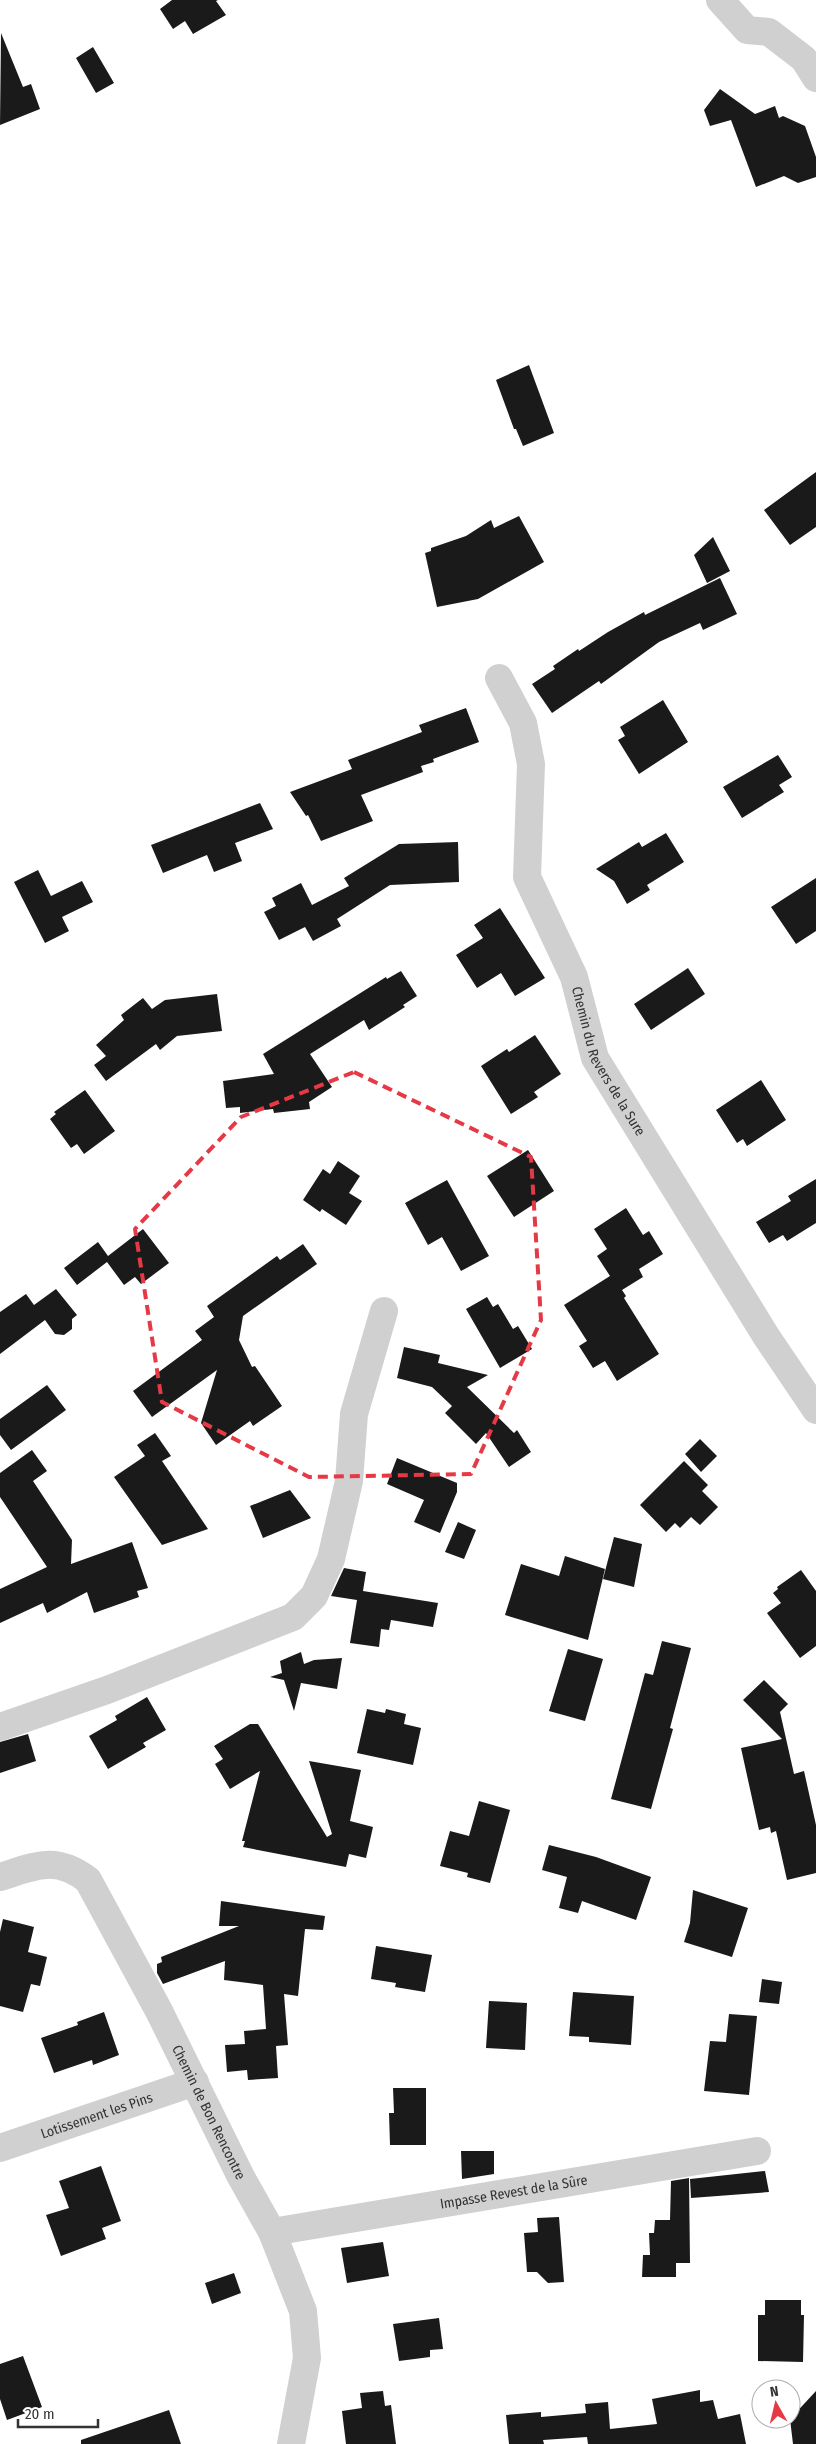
<svg xmlns="http://www.w3.org/2000/svg" width="816" height="2444" viewBox="0 0 816 2444" font-family="'Fira Sans Condensed',sans-serif">
	<style>
		.building { fill: #1a1a1a }
		.lines { fill: none; stroke-linecap: round; stroke-linejoin: round }
		.minor { stroke: #d0d0d0; stroke-width: 28 }
		.marked { fill: none; stroke: #e63946; stroke-width: 4; stroke-dasharray: 10 6; stroke-linejoin: round }
		.labels { text-anchor: middle; stroke-width: 5; stroke-linejoin: round; paint-order: stroke }
		.street-label { font-size: 14px; fill: #333; stroke: #fff }
	</style>
	<rect width="100%" height="100%" fill="#fff"/>
	<path class="building" d="M 172,0 L 218,0 L 216,1 L 226,15 L 193,34 L 185,21 L 173,29 L 160,9 Z
		M 1,33 L 23,87 L 31,84 L 40,109 L 0,125 Z
		M 93,47 L 114,83 L 96,93 L 76,58 Z
		M 720,89 L 755,114 L 775,106 L 779,118 L 783,116 L 805,126 L 816,157 L 816,177 L 798,183 L 784,176 L 756,187 L 731,120 L 710,126 L 704,110 Z
		M 529,365 L 554,433 L 523,446 L 516,429 L 514,429 L 496,380 Z
		M 816,472 L 816,527 L 790,545 L 764,510 Z
		M 519,516 L 544,562 L 478,599 L 437,607 L 425,553 L 431,551 L 431,548 L 466,536 L 491,520 L 494,528 Z
		M 713,537 L 730,571 L 707,583 L 694,555 Z
		M 720,578 L 737,614 L 703,630 L 700,623 L 659,642 L 601,684 L 599,681 L 552,713 L 532,684 L 555,669 L 553,666 L 578,649 L 579,651 L 608,632 L 644,612 L 645,615 Z
		M 663,700 L 688,742 L 639,774 L 618,740 L 625,736 L 620,727 Z
		M 466,708 L 479,742 L 433,759 L 434,762 L 421,766 L 423,772 L 361,795 L 373,821 L 321,841 L 308,815 L 306,816 L 290,792 L 352,769 L 348,760 L 422,732 L 419,725 Z
		M 778,755 L 792,777 L 779,785 L 784,792 L 742,818 L 723,787 Z
		M 260,803 L 273,829 L 235,843 L 242,861 L 214,872 L 207,855 L 163,873 L 151,845 Z
		M 666,833 L 684,862 L 647,885 L 650,890 L 627,904 L 614,881 L 596,869 L 639,842 L 642,847 Z
		M 458,842 L 459,882 L 390,885 L 337,919 L 341,926 L 313,941 L 305,927 L 279,940 L 264,912 L 276,906 L 272,898 L 301,883 L 312,905 L 349,886 L 344,878 L 399,844 Z
		M 38,870 L 51,896 L 82,881 L 93,902 L 62,917 L 69,931 L 45,943 L 14,882 Z
		M 816,878 L 816,931 L 796,944 L 771,907 Z
		M 500,908 L 545,978 L 515,996 L 501,973 L 477,988 L 456,955 L 483,938 L 474,925 Z
		M 688,968 L 705,994 L 651,1030 L 634,1004 Z
		M 401,971 L 417,996 L 403,1005 L 405,1007 L 369,1030 L 364,1020 L 310,1054 L 332,1087 L 309,1102 L 310,1109 L 274,1113 L 273,1109 L 240,1113 L 240,1107 L 226,1108 L 223,1081 L 274,1074 L 263,1054 L 386,977 L 387,979 Z
		M 217,994 L 222,1031 L 177,1036 L 160,1050 L 156,1044 L 106,1081 L 94,1065 L 106,1056 L 96,1045 L 124,1020 L 121,1015 L 143,998 L 152,1009 L 165,1000 Z
		M 535,1035 L 561,1074 L 534,1092 L 538,1097 L 511,1114 L 481,1066 L 507,1049 L 509,1052 Z
		M 761,1080 L 786,1120 L 747,1146 L 743,1139 L 737,1143 L 716,1110 Z
		M 85,1090 L 115,1131 L 84,1154 L 77,1144 L 71,1148 L 50,1119 L 56,1114 L 54,1112 Z
		M 528,1150 L 554,1191 L 514,1217 L 487,1176 Z
		M 338,1161 L 360,1176 L 349,1193 L 362,1201 L 346,1225 L 322,1209 L 320,1212 L 303,1200 L 323,1169 L 330,1174 Z
		M 816,1179 L 816,1223 L 787,1241 L 783,1235 L 769,1243 L 756,1222 L 791,1201 L 788,1196 Z
		M 447,1180 L 489,1256 L 461,1271 L 442,1237 L 428,1245 L 405,1203 Z
		M 626,1208 L 643,1235 L 649,1231 L 663,1254 L 639,1269 L 643,1277 L 622,1290 L 626,1296 L 624,1298 L 659,1354 L 617,1381 L 605,1361 L 593,1368 L 579,1346 L 587,1341 L 564,1305 L 610,1276 L 597,1256 L 607,1249 L 594,1229 Z
		M 143,1229 L 169,1263 L 141,1284 L 135,1277 L 124,1285 L 107,1262 L 77,1285 L 64,1268 L 98,1242 L 108,1256 Z
		M 303,1244 L 317,1264 L 243,1316 L 239,1340 L 252,1367 L 255,1366 L 282,1406 L 253,1426 L 250,1421 L 216,1445 L 201,1423 L 217,1370 L 152,1417 L 133,1391 L 202,1340 L 195,1331 L 214,1317 L 207,1306 L 277,1256 L 280,1260 Z
		M 56,1289 L 77,1315 L 72,1319 L 72,1329 L 64,1335 L 55,1334 L 45,1320 L 0,1354 L 0,1312 L 26,1294 L 34,1305 Z
		M 487,1297 L 493,1307 L 498,1304 L 513,1329 L 518,1326 L 532,1349 L 500,1368 L 466,1309 Z
		M 404,1347 L 440,1355 L 438,1363 L 488,1375 L 467,1387 L 514,1433 L 517,1430 L 531,1452 L 509,1467 L 486,1433 L 476,1444 L 445,1413 L 452,1406 L 432,1387 L 397,1378 Z
		M 47,1385 L 66,1410 L 11,1450 L 0,1435 L 0,1419 Z
		M 155,1433 L 171,1456 L 162,1461 L 208,1529 L 162,1545 L 114,1477 L 145,1456 L 137,1445 Z
		M 700,1439 L 717,1456 L 701,1472 L 685,1454 Z
		M 32,1450 L 47,1471 L 33,1481 L 72,1540 L 71,1564 L 132,1542 L 148,1588 L 137,1591 L 139,1597 L 94,1613 L 87,1592 L 47,1613 L 43,1603 L 0,1623 L 0,1589 L 47,1567 L 0,1497 L 0,1473 Z
		M 397,1458 L 457,1483 L 457,1492 L 440,1533 L 414,1522 L 424,1500 L 387,1484 Z
		M 684,1461 L 708,1485 L 702,1491 L 718,1507 L 700,1525 L 691,1517 L 680,1528 L 675,1523 L 666,1532 L 640,1505 Z
		M 290,1490 L 311,1518 L 263,1538 L 250,1506 Z
		M 458,1522 L 476,1530 L 464,1559 L 445,1552 Z
		M 614,1537 L 642,1544 L 634,1587 L 603,1579 Z
		M 565,1556 L 605,1569 L 588,1640 L 505,1615 L 521,1564 L 559,1576 Z
		M 344,1568 L 366,1572 L 363,1591 L 438,1603 L 433,1627 L 391,1620 L 389,1630 L 381,1629 L 379,1647 L 350,1643 L 357,1600 L 331,1596 Z
		M 801,1570 L 816,1591 L 816,1646 L 800,1658 L 767,1613 L 781,1603 L 773,1593 L 778,1589 L 777,1587 Z
		M 662,1641 L 691,1648 L 670,1728 L 673,1729 L 651,1809 L 611,1799 L 645,1673 L 653,1675 Z
		M 568,1649 L 603,1659 L 585,1721 L 549,1711 Z
		M 301,1652 L 304,1664 L 314,1660 L 342,1658 L 337,1689 L 301,1683 L 294,1711 L 284,1680 L 270,1677 L 282,1673 L 280,1661 Z
		M 764,1680 L 788,1704 L 780,1712 L 794,1774 L 804,1771 L 816,1825 L 816,1873 L 787,1880 L 776,1831 L 771,1833 L 770,1827 L 759,1830 L 741,1748 L 782,1739 L 743,1700 Z
		M 147,1697 L 166,1730 L 143,1743 L 146,1747 L 108,1769 L 89,1736 L 117,1720 L 115,1716 Z
		M 367,1709 L 385,1713 L 386,1709 L 406,1714 L 404,1724 L 421,1728 L 413,1765 L 357,1753 Z
		M 250,1724 L 258,1724 L 327,1837 L 332,1834 L 309,1761 L 361,1770 L 350,1821 L 373,1827 L 366,1858 L 349,1854 L 346,1867 L 243,1847 L 245,1841 L 242,1841 L 260,1771 L 230,1789 L 215,1764 L 223,1759 L 214,1746 Z
		M 28,1734 L 36,1761 L 0,1773 L 0,1742 Z
		M 479,1801 L 510,1810 L 490,1883 L 467,1877 L 468,1873 L 440,1866 L 450,1831 L 469,1836 Z
		M 549,1845 L 596,1857 L 651,1877 L 636,1920 L 582,1901 L 578,1913 L 559,1908 L 567,1877 L 542,1870 Z
		M 693,1890 L 748,1908 L 732,1957 L 684,1942 L 690,1923 Z
		M 221,1901 L 325,1916 L 323,1930 L 305,1929 L 298,1996 L 284,1994 L 288,2045 L 276,2046 L 278,2078 L 248,2080 L 247,2070 L 227,2072 L 225,2045 L 245,2044 L 244,2031 L 266,2029 L 263,1985 L 224,1980 L 225,1961 L 163,1984 L 157,1973 L 157,1964 L 162,1962 L 161,1957 L 239,1926 L 219,1926 Z
		M 3,1919 L 34,1927 L 28,1952 L 47,1957 L 40,1986 L 31,1984 L 23,2012 L 0,2006 L 0,1932 Z
		M 376,1946 L 432,1955 L 425,1992 L 395,1987 L 396,1983 L 371,1979 Z
		M 762,1979 L 782,1982 L 779,2004 L 759,2002 Z
		M 573,1992 L 634,1996 L 631,2045 L 589,2042 L 589,2037 L 569,2036 Z
		M 489,2001 L 527,2003 L 525,2050 L 486,2048 Z
		M 104,2012 L 119,2055 L 93,2065 L 92,2060 L 54,2073 L 41,2038 L 78,2025 L 77,2022 Z
		M 729,2014 L 757,2016 L 749,2095 L 704,2091 L 710,2041 L 726,2042 Z
		M 393,2088 L 426,2088 L 426,2145 L 390,2145 L 389,2113 L 394,2113 Z
		M 461,2151 L 494,2151 L 494,2174 L 462,2179 Z
		M 101,2166 L 121,2221 L 102,2228 L 106,2239 L 61,2256 L 46,2215 L 69,2208 L 59,2181 Z
		M 765,2171 L 769,2192 L 691,2198 L 690,2179 Z
		M 689,2178 L 690,2263 L 676,2263 L 676,2277 L 642,2277 L 643,2255 L 650,2255 L 649,2233 L 654,2233 L 655,2220 L 670,2220 L 671,2181 Z
		M 559,2217 L 564,2282 L 548,2283 L 537,2272 L 527,2272 L 524,2233 L 538,2232 L 537,2218 Z
		M 383,2242 L 389,2276 L 347,2283 L 341,2248 Z
		M 234,2273 L 241,2293 L 212,2304 L 205,2283 Z
		M 765,2300 L 801,2300 L 801,2315 L 804,2315 L 803,2362 L 758,2361 L 758,2315 L 765,2315 Z
		M 439,2318 L 443,2349 L 430,2350 L 430,2357 L 399,2361 L 393,2324 Z
		M 23,2356 L 42,2407 L 7,2420 L 0,2399 L 0,2364 Z
		M 700,2390 L 700,2402 L 713,2400 L 718,2419 L 740,2414 L 746,2444 L 588,2444 L 587,2437 L 543,2440 L 544,2444 L 509,2444 L 506,2415 L 541,2412 L 541,2417 L 586,2413 L 585,2404 L 608,2402 L 610,2429 L 657,2424 L 652,2399 Z
		M 383,2391 L 385,2406 L 391,2405 L 396,2444 L 346,2444 L 342,2411 L 362,2408 L 360,2393 Z
		M 816,2391 L 816,2444 L 793,2444 L 790,2419 Z
		M 169,2410 L 181,2444 L 81,2444 L 81,2440 Z"/>
	<g class="lines">
		<g class="minor">
			<path d="M 720,0 L 747,30 L 769,32 L 804,59 L 816,78"/>
			<path id="s1" d="M 499,678 L 523,723 L 531,764 L 527,877 L 574,977 L 595,1058 L 766,1336 L 816,1410"/>
			<path d="M 0,1727 L 107,1690 L 293,1617 L 314,1596 L 331,1559 L 349,1481 L 354,1414 L 384,1311"/>
			<path id="s2" d="M 0,1877 C 36,1866 55,1855 88,1880 L 159,2011 L 241,2177 L 272,2232 L 303,2311 L 307,2358 L 291,2444"/>
			<path id="s3" d="M 0,2148 L 195,2082"/>
			<path id="s4" d="M 272,2232 L 757,2151"/>
		</g>
	</g>
	<path class="marked" d="M 354,1072 L 531,1157 L 541,1320 L 471,1474 L 309,1477 L 162,1402 L 135,1229 L 241,1117 Z"/>
	<g class="labels">
		<g class="street-label">
			<text dy="5" stroke="none"><textPath href="#s1" startOffset="408">Chemin du Revers de la Sure</textPath></text>
			<text dy="5" stroke="none"><textPath href="#s2" startOffset="355">Chemin de Bon Rencontre</textPath></text>
			<text dy="5" stroke="none"><textPath href="#s3" startOffset="102">Lotissement les Pins</textPath></text>
			<text dy="5" stroke="none"><textPath href="#s4" startOffset="245">Impasse Revest de la Sûre</textPath></text>
		</g>
	</g>
	<g transform="translate(776 2404) rotate(352)"><circle r="24" fill="#ffffff" stroke="#adadad"/>
	<path d="M0-4L9 19L0 12L-9 19Z" fill="#e63946"/>
	<text y="-8" font-size="14" font-weight="bold" text-anchor="middle" fill="#333333">N</text>
	</g>
	<path d="M18 2419v8h80v-8" fill="none" stroke="#333333" stroke-width="2.5"/>
	<text x="25" y="2419" font-size="15" fill="#333333" stroke="#ffffff" stroke-width="4" paint-order="stroke">20 m</text>
</svg>
